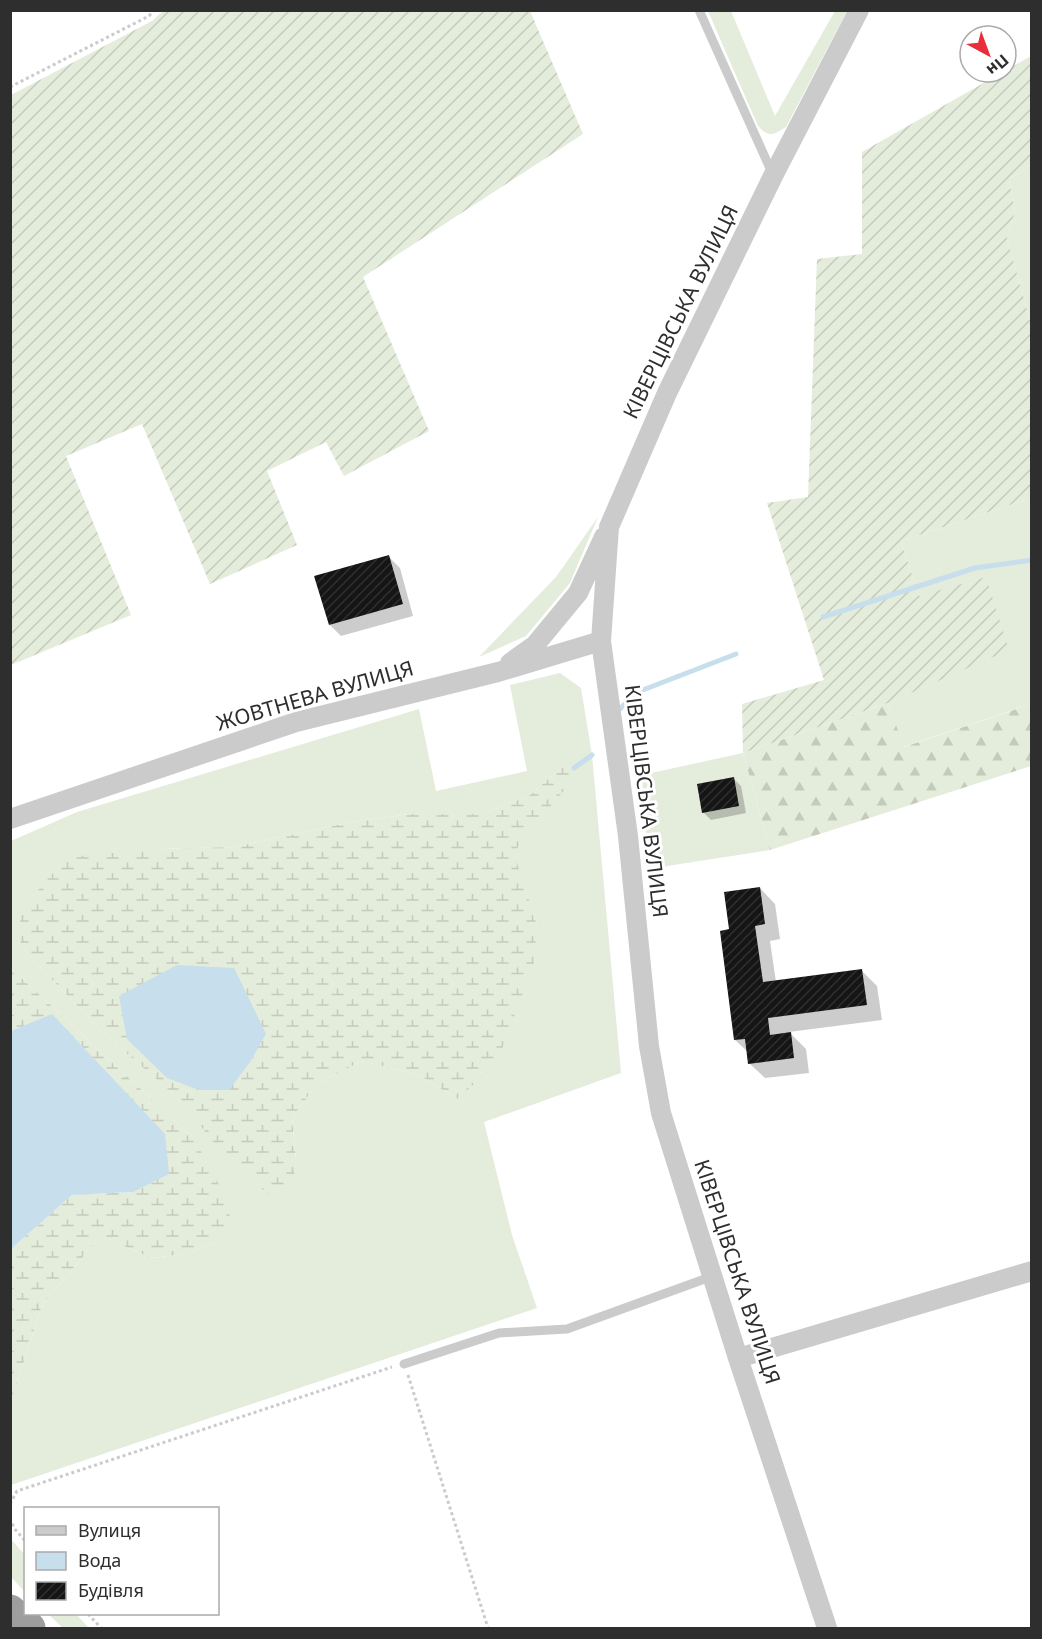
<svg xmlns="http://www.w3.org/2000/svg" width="1042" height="1639" viewBox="0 0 1042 1639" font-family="'Noto Sans',sans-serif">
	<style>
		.grass { fill: #e4ecdb; fill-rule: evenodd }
		.forest { fill: url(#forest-firs) }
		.wetland { fill: url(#wetland-marsh) }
		.garden { fill: url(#garden-furrows) }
		.water { fill: #c7deec }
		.shadow { fill: #0003 }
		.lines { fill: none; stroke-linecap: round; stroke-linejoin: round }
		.stream { stroke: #c7deec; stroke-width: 5 }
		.building { fill: url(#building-hatch) }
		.path { stroke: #cbcbcb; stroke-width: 3; stroke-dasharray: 3 3; stroke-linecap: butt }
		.service { stroke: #cbcbcb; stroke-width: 9 }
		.minor { stroke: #cbcbcb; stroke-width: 20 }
		.trunk { stroke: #9e9e9e; stroke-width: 33 }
		.labels { text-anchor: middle; stroke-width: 6; stroke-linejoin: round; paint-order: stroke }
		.street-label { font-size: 21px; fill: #2e2e2e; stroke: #fff }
	</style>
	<defs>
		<pattern id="forest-firs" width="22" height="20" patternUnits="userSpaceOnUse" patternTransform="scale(1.5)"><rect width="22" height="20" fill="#e4ecdb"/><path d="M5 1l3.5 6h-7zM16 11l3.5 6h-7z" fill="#c4cbbc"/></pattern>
		<pattern id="wetland-marsh" width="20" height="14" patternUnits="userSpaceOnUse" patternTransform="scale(1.5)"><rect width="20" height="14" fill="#e4ecdb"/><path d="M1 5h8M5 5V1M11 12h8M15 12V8" fill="none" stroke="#c4cbbc"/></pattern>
		<pattern id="garden-furrows" width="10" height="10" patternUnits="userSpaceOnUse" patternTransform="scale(1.5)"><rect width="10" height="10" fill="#e4ecdb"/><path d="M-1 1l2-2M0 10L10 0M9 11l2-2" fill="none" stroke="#c4cbbc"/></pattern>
		<pattern id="building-hatch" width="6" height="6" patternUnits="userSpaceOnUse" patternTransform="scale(1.5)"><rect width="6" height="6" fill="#151515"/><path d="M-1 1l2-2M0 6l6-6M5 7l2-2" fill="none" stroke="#2f2f2f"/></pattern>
	</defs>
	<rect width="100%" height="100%" fill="#fff"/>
	<path class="grass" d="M 708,11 L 731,11 L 775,116 L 835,11 L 847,11 L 786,127 C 773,135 769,138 758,126 Z
		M 1031,164 L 1031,324 L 1007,238 L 1015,212 L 1009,180 Z
		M 1031,498 L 1031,704 L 903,747 L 888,703 L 1008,649 L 919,596 L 901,541 Z
		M 598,517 L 570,583 L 526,636 L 479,657 L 556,577 Z
		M 560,673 L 581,688 L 592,755 L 621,1073 L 484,1122 L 512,1235 L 537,1308 L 11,1485 L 11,1402 L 42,1305 L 101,1236 L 151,1258 L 187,1254 L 217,1241 L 192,1137 L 11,968 L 11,841 L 77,812 L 419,709 L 436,791 L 527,771 L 510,685 ZM 561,768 L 513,854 L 537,925 L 457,1099 L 421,1076 L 362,1061 L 317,1084 L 292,1118 L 296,1159 L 193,1116 L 170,1091 L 102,1032 L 21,947 L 158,849 L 234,847 L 351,822 L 410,814 L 483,814 L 530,795 Z
		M 743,753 L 770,850 L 648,869 L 642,775 Z
		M 10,1538 L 25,1555 L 25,1592 L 11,1577 Z
		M 48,1614 L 76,1614 L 89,1628 L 63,1628 Z"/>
	<path class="forest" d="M 888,703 L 904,747 L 1031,704 L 1031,766 L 770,850 L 743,753 Z"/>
	<path class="wetland" d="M 561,768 L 574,768 L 573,780 L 523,838 L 514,854 L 537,925 L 534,963 L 496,1065 L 457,1099 L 421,1076 L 362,1061 L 317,1084 L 292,1118 L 296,1159 L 293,1183 L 273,1198 L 228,1161 L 193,1116 L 170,1091 L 102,1032 L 21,947 L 20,911 L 67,857 L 158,849 L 234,847 L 351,822 L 410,814 L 483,814 L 530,795 Z
		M 11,968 L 192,1137 L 215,1175 L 232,1221 L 217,1241 L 187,1254 L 151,1258 L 101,1236 L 42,1305 L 11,1402 L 11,1249 L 72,1195 L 133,1192 L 52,1015 L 11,1031 Z"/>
	<path class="garden" d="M 163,11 L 530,11 L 583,134 L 363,277 L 429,431 L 344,476 L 326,442 L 267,471 L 297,545 L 210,584 L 142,424 L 66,456 L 131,615 L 11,665 L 11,95 L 152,21 Z
		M 1031,56 L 1031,164 L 1009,180 L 1015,212 L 1007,238 L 1031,324 L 1031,498 L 901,541 L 919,596 L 986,577 L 1009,650 L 888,703 L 743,753 L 742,704 L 824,680 L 767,503 L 808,497 L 817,259 L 862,254 L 862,152 Z"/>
	<path class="water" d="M 177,965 L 234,968 L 266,1034 L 250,1062 L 229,1090 L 199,1090 L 167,1078 L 127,1039 L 119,996 Z
		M 52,1014 L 165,1134 L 169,1174 L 133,1192 L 72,1195 L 11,1249 L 11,1252 L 11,1031 Z"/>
	<path class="shadow" d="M 388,556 L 400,568 L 413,616 L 341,636 L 330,625 Z
		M 734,779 L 741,786 L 746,813 L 711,820 L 703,812 Z
		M 760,888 L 775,904 L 780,939 L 770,941 L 776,982 L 862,971 L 877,986 L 882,1020 L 789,1032 L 806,1049 L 809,1073 L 765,1078 L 749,1063 L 748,1052 L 735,1040 L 730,931 Z"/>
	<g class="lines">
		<path class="stream" d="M 823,617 L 975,568 L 1032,560
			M 620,709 L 635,693 L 736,654
			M 574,768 L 592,755"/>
	</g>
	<path class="building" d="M 389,555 L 403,604 L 329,625 L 314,576 Z
		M 734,777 L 739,806 L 702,813 L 697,784 Z
		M 760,887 L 765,924 L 755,926 L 763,982 L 862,969 L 867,1005 L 768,1018 L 770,1035 L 791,1032 L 794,1058 L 748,1064 L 745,1039 L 734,1040 L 720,931 L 729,929 L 724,892 Z"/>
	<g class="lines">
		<path class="path" d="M 10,87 L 149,16 L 154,10
			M 408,1375 L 488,1628
			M 10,1504 L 17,1491 L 392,1367
			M 10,1518 L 14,1528 L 26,1542
			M 88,1614 L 101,1628"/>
		<path class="service" d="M 699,10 L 773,175
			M 404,1364 L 499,1333 L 567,1329 L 713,1276"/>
		<path class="minor" d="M 510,663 L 535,645 L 578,593 L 604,537
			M 10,819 L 296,722 L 498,672 L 601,641
			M 738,1358 L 1032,1271
			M 827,1628 L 738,1358 L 661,1113 L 649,1046 L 628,836 L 601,641 L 609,527 L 667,393 L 773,176 L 859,10"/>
		<path class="trunk" d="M 10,1611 L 29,1628"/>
	</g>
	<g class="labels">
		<g class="street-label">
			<text transform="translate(681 312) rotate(-64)" y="7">КІВЕРЦІВСЬКА ВУЛИЦЯ</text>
			<text transform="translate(315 696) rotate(-16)" y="7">ЖОВТНЕВА ВУЛИЦЯ</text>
			<text transform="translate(646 801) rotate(83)" y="7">КІВЕРЦІВСЬКА ВУЛИЦЯ</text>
			<text transform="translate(737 1272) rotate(72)" y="7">КІВЕРЦІВСЬКА ВУЛИЦЯ</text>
		</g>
	</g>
	<rect width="1042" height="1639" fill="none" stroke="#2e2e2e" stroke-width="24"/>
	<rect x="24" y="1507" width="195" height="108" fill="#ffffff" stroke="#ababab" stroke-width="1.5"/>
	<rect x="36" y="1526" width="30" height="9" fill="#cbcbcb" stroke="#ababab" stroke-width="1.5"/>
	<text x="78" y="1537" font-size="18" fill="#2e2e2e">Вулиця</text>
	<rect x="36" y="1552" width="30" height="18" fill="#c7deec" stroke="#ababab" stroke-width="1.5"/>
	<text x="78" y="1567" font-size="18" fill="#2e2e2e">Вода</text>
	<rect x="36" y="1582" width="30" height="18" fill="url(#building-hatch)" stroke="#ababab" stroke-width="1.5"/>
	<text x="78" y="1597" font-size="18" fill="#2e2e2e">Будівля</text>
	<g transform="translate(988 54) rotate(139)"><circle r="28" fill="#ffffff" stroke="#ababab" stroke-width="1.5"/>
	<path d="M0-4.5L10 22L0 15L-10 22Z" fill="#e82d3b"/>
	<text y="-9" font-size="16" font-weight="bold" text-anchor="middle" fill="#2e2e2e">Пн</text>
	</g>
</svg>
